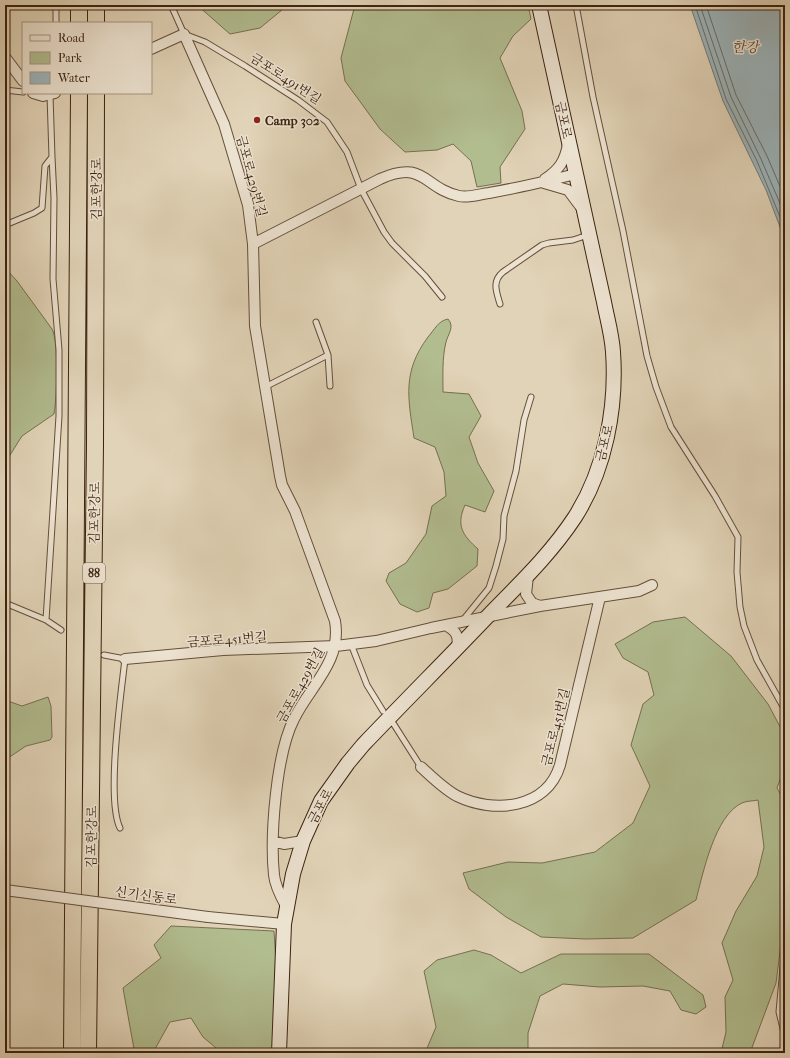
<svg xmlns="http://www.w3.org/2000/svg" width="790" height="1058" viewBox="0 0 790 1058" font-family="'IM FELL French Canon','Noto Serif KR',serif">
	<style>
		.green { fill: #b1bc8f; stroke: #767050 }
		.water { fill: #9bb4bb; stroke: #757a77 }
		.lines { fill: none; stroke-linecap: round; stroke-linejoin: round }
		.shore { stroke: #6c6c66; stroke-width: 1 }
		.service-casing { stroke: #654f3a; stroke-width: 7 }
		.minor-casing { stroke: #654f3a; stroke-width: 12 }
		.secondary-casing { stroke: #3c2310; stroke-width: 16 }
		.trunk-casing { stroke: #3c2310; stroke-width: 18 }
		.service { stroke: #ece2d0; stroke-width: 5 }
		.minor { stroke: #ece2d0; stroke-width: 10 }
		.secondary { stroke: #ece2d0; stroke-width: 14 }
		.trunk { stroke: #e1d3b7; stroke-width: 16 }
		.minor-bridge-casing { stroke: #654f3a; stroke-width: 12; stroke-linecap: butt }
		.minor-bridge { stroke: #ece2d0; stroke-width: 10 }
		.poi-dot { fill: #8f2418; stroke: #ece2d0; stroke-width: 1.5 }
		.labels { text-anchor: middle; stroke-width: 3; stroke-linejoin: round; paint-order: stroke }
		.shield { fill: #ece2d0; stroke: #715c4a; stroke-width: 1 }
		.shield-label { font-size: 12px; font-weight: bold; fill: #3c2310 }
		.street-label { font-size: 13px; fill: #3c2310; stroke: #ece2d0 }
		.poi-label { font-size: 13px; font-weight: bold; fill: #3c2310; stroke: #ece2d0; text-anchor: start }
		.water-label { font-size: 14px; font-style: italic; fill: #54473b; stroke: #ece2d0 }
	</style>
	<rect width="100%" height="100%" fill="#e1d3b7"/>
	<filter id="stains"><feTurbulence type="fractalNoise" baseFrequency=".005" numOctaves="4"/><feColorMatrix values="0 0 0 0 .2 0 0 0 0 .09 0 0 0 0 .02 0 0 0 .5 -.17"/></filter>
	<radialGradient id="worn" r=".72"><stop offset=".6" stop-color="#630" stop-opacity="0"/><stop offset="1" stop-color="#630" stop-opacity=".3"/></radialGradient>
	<path class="green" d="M 197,5 L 288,5 L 260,28 L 230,34 Z
		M 355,5 L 528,5 L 531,19 L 513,36 L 500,58 L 522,111 L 525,129 L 500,167 L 501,183 L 477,187 L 471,161 L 453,144 L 437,150 L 405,152 L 380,129 L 345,81 L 341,58 Z
		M 5,268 L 17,281 L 52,329 C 59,342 57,397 54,414 L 22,436 L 5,463 Z
		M 448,319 C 455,327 448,334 446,342 C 442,358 443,376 443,392 L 469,394 L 481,416 L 469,437 L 478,463 L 494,491 L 485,512 L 465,505 C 456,525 462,535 478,549 L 477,566 L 448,589 L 433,593 L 429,608 L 417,612 L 400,604 L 386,581 L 389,573 L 406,563 L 426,534 L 432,506 L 446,496 L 444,472 L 435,447 L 414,438 C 408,398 402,372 428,337 C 435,329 438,321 448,319 Z
		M 685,617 L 731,656 L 768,704 L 785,736 L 785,766 L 777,788 L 785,802 L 785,914 L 783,928 L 776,983 L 750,1053 L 721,1053 L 726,1032 L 725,997 L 733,980 L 722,943 L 736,911 L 757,876 L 764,847 L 758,800 C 753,801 746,801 742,803 C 715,815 703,873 696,900 L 633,938 L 586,939 L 541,937 L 506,917 L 469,889 L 463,873 L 508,862 L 542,863 L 595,852 L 633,823 L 650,786 L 631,745 L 643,704 L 654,695 L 648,672 L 623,658 L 615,644 L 653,622 Z
		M 48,697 L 51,706 L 52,737 L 50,740 L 26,746 L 5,760 L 5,700 L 22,706 Z
		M 171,926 L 274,931 L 277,980 L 273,1053 L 222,1053 L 203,1037 L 191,1018 L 170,1022 L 155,1049 L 134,1049 L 123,988 L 161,958 L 154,945 Z
		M 474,950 L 491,955 L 521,973 L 561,954 L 649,954 L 703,995 L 706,1007 L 696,1014 L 681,1010 L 670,991 L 643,986 L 600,987 L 563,984 L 540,996 L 528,1033 L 528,1053 L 425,1053 L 436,1027 L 424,971 L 437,960 Z"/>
	<path class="water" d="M 690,5 L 785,5 L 785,240 L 766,190 L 723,101 Z"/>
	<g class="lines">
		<path class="shore" d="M 695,5 L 726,99 L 757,161 L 785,229
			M 700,5 L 731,97 L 761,159 L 785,215
			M 706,5 L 736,95 L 767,156 L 785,198"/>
		<g class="service-casing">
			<path id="service" d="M 56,5 L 56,23
				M 171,5 L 184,34 L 205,42 L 245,66 L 298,100 L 327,122 L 347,152 L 361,189 L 384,232 L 392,243 L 425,276 L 442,297
				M 576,5 L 593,97 L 623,231 L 647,356 L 656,387 L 671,427 L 715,496 L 738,537 L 737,572 L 740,607 L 744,626 L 757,660 L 785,710
				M 5,90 L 23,92
				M 5,225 L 34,213 L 42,208 L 45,166 L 52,157 L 50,95
				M 500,304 C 496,291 492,281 503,272 L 542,245 L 549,243 L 573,240 L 588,235
				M 316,322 L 328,355
				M 265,387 L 328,355 L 330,386
				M 5,603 L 46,620 L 61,630
				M 46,620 L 59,416 L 59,350 L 53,279 L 54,198 L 52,157
				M 463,620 L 489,588 L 496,566 L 503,539 L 504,516 L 516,471 L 524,420 L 531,397
				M 351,644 L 367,685 L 383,711
				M 104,655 L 125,659 C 121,694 106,799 120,828
				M 393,723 L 421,767
				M 785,945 L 779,1012 L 785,1037"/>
		</g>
		<g class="minor-casing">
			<path id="minor" d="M 151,49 L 184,34 L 224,124 L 248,205 L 253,244 L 255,326 L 280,476 L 282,485 L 295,511 L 335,621 C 342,662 310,686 294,719 C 276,754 270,836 274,875 C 275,886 281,897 286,906
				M 5,57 L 23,81
				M 33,93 L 43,96 L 55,93
				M 545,179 C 559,170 565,161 568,144
				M 544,183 L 568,190 L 580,206
				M 253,244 L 380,179 C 425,159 423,188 459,196 C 469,198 480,194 489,193 C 518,188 547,181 576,174
				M 528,576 L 526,594 L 532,603 L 540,606
				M 445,625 C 457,631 459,636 457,649
				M 125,659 L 223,650 L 336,646 L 376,641 L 431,628 L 540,606 L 639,591 L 652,585
				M 421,767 C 432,777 444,789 457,796 C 494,814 547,809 560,765 L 600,597
				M 273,841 L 284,844 L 303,841
				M 208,917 L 284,924"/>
		</g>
		<g class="secondary-casing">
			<path id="secondary" d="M 279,1053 L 284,924 L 293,874 L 303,841 L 321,801 L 348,763 L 363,745 C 404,702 446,660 487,617 C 518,585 550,555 575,517 C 605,470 617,408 613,352 C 612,335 607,318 604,302 L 539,5"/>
		</g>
		<g class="trunk-casing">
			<path id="trunk" d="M 96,5 L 96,23
				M 79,23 L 79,5
				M 72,1053 L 79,93
				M 88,1053 L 95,445 L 96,93"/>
		</g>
		<use href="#service" class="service"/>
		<use href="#minor" class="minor"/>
		<use href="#secondary" class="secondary"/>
		<use href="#trunk" class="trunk"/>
		<g class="minor-bridge-casing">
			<path id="minor-bridge" d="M 5,890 L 208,917"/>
		</g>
		<use href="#minor-bridge" class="minor-bridge"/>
	</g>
	<circle class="poi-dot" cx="257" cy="120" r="4"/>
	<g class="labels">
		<rect class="shield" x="83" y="563" width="22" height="20" rx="3"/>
		<g class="shield-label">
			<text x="94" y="577">88</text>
		</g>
		<g class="street-label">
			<text transform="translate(286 78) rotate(33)" y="5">금포로491번길</text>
			<text transform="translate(564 120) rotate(78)" y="5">금포로</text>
			<text transform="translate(252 176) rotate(75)" y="5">금포로429번길</text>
			<text transform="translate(96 189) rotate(-90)" y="5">김포한강로</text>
			<text transform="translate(604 443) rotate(-76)" y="5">금포로</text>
			<text transform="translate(94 513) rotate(-89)" y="5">김포한강로</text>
			<text transform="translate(227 639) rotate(-4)" y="5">금포로451번길</text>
			<text transform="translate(300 685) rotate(-61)" y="5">금포로429번길</text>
			<text transform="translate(555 727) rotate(-76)" y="5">금포로451번길</text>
			<text transform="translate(320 806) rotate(-62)" y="5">금포로</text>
			<text transform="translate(91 837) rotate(-89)" y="5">김포한강로</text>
			<text transform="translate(146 895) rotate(8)" y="5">신기신동로</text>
		</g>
		<g class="poi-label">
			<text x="265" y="125">Camp 302</text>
		</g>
		<g class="water-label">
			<text x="745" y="52">한강</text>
		</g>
	</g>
	<rect width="790" height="1058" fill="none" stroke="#e1d3b7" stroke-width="20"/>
	<rect x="6" y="6" width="778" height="1046" fill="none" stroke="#3c2310" stroke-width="2"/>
	<rect x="10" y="10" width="770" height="1038" fill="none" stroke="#3c2310"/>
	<rect x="22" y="22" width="130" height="72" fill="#ece2d0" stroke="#a69683"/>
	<rect x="30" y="35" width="20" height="6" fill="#ece2d0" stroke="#a69683"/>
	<text x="58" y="42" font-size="12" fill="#3c2310">Road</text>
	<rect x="30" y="52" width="20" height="12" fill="#b1bc8f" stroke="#a69683"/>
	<text x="58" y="62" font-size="12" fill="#3c2310">Park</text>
	<rect x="30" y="72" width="20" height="12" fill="#9bb4bb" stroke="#a69683"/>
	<text x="58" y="82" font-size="12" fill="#3c2310">Water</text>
	<rect width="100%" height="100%" filter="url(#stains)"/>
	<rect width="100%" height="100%" fill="url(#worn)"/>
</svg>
